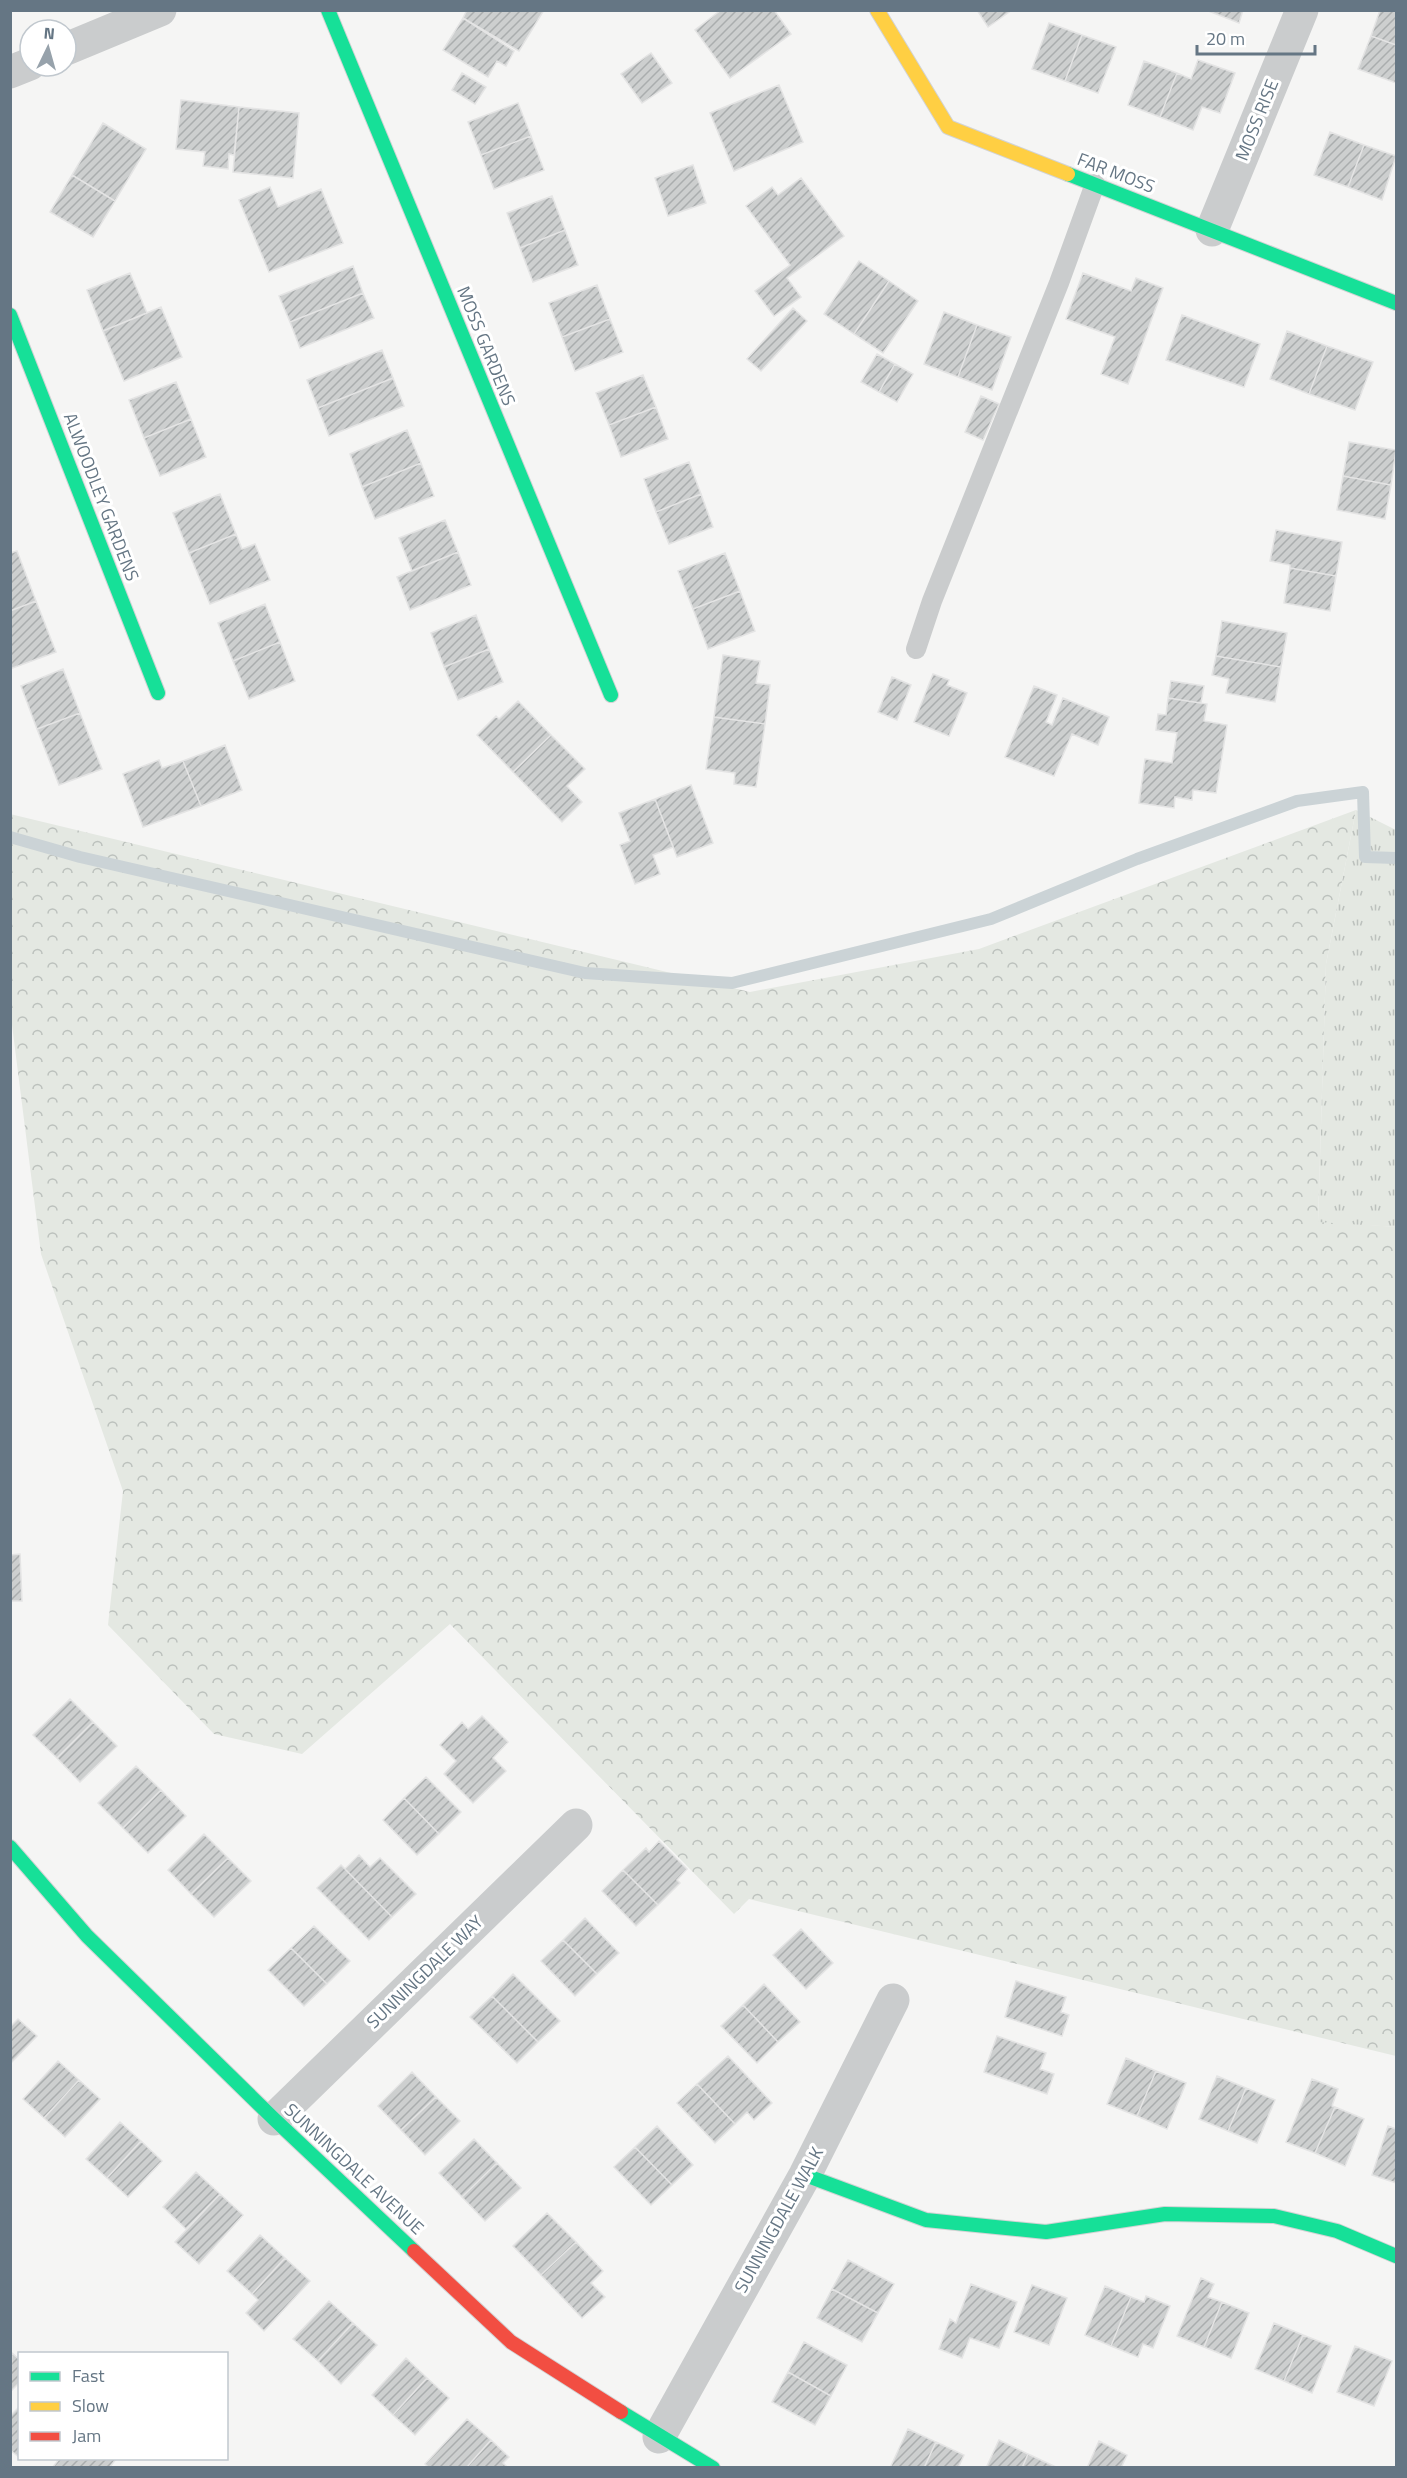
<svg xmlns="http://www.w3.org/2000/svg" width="1407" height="2478" viewBox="0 0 1407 2478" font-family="'Titillium Web',sans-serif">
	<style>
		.forest { fill: url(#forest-crowns) }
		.park { fill: url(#park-tufts) }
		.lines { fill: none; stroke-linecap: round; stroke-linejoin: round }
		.stream { stroke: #cbd3d6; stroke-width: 12 }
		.building { fill: url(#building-hatch); stroke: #e4e4e4; stroke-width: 1.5 }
		.fast-casing { stroke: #d2d3d4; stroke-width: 16 }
		.slow-casing { stroke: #d2d3d4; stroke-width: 16 }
		.jam-casing { stroke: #d2d3d4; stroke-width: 16 }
		.lane { stroke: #cacccd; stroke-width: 20 }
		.street { stroke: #cacccd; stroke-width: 33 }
		.fast { stroke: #16e098; stroke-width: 14 }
		.slow { stroke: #ffcf43; stroke-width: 14 }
		.jam { stroke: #f24e42; stroke-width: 14 }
		.labels { text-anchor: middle; stroke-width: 6; stroke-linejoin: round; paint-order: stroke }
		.street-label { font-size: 18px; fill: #657684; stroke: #fff }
	</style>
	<defs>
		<pattern id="forest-crowns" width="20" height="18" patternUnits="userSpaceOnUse" patternTransform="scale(1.5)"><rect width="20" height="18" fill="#e4e8e2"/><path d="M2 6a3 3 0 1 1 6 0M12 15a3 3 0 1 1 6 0" fill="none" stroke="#bcc1bd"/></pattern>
		<pattern id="park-tufts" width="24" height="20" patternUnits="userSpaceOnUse" patternTransform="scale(1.5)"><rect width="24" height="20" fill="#e4e8e2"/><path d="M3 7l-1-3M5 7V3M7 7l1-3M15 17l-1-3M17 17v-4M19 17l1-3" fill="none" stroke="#bcc1bd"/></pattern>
		<pattern id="building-hatch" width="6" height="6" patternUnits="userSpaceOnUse" patternTransform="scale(1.5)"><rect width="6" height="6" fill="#cdcfcf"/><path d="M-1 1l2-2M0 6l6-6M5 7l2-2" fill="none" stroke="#aaadae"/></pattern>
	</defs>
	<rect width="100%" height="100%" fill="#f5f5f4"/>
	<path class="forest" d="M 1356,810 L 1326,964 L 1318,1221 L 1396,1227 L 1396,2056 L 749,1899 L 734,1914 L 450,1624 L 302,1754 L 214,1734 L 108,1625 L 123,1491 L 41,1254 L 11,1017 L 10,814 L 750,992 L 979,949 Z"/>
	<path class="park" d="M 1356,810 L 1396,830 L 1396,1227 L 1318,1222 L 1326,964 Z"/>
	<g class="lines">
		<path class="stream" d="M 10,837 L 80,857 L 585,973 L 732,983 L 991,919 L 1137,859 L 1297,801 L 1363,792 L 1365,857 L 1396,858"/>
	</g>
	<path class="building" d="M 467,10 L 544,10 L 519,51 L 463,18 Z
		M 721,10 L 774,10 L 791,34 L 730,78 L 695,30 Z
		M 977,10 L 1012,10 L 988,27 Z
		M 1206,10 L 1243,10 L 1239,23 Z
		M 1380,10 L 1396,10 L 1396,45 L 1371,36 Z
		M 463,18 L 514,51 L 506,66 L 497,61 L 488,77 L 443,50 Z
		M 1049,23 L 1082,35 L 1065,81 L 1032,69 Z
		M 1082,35 L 1116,47 L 1098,93 L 1065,81 Z
		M 1371,36 L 1396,45 L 1396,83 L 1358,69 Z
		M 651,53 L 672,83 L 642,103 L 621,74 Z
		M 1198,60 L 1235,73 L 1220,113 L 1202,107 L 1193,130 L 1160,117 L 1177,73 L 1191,79 Z
		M 1144,61 L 1177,73 L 1160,117 L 1128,105 Z
		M 462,73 L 486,87 L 475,104 L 452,90 Z
		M 779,85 L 803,142 L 734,171 L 710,113 Z
		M 181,100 L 239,107 L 234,155 L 229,154 L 228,169 L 203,166 L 205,152 L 176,149 Z
		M 518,103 L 531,136 L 481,155 L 468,122 Z
		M 239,107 L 299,113 L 293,178 L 233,172 Z
		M 103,123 L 146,149 L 115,201 L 72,175 Z
		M 1330,132 L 1364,145 L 1348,187 L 1314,175 Z
		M 531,136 L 544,170 L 494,189 L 481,155 Z
		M 1364,145 L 1396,156 L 1382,200 L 1348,187 Z
		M 693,165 L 706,203 L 668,216 L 655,178 Z
		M 72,175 L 115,201 L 93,237 L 50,212 Z
		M 801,178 L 844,236 L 787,278 L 801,297 L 774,316 L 755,291 L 790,265 L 746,206 L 772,187 L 778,195 Z
		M 270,187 L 278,207 L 321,189 L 343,243 L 269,272 L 239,200 Z
		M 552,196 L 565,230 L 520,248 L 507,213 Z
		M 565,230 L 578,265 L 533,282 L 520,248 Z
		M 859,261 L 889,281 L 854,334 L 824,314 Z
		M 353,266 L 363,293 L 290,322 L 279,296 Z
		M 130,273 L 147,313 L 103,331 L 87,290 Z
		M 1083,273 L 1131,291 L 1136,278 L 1163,288 L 1128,384 L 1101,374 L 1115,337 L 1066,319 Z
		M 889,281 L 918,301 L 883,353 L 854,334 Z
		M 597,285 L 610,319 L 562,337 L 549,303 Z
		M 363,293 L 374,318 L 300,348 L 290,322 Z
		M 161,307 L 182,357 L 124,381 L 103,331 Z
		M 793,308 L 807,321 L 761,371 L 747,359 Z
		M 944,312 L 977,325 L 958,377 L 924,364 Z
		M 1182,315 L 1260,344 L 1244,387 L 1166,360 Z
		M 610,319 L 623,352 L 575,371 L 562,337 Z
		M 977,325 L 1011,337 L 992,390 L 958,377 Z
		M 1287,331 L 1327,346 L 1309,394 L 1270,379 Z
		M 1327,346 L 1373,362 L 1355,410 L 1309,394 Z
		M 382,350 L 393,378 L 318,408 L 307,380 Z
		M 877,354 L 895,364 L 879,392 L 861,382 Z
		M 895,364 L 913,374 L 897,402 L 879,392 Z
		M 643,375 L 656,407 L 609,425 L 596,393 Z
		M 393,378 L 404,406 L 329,436 L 318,408 Z
		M 176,382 L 191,419 L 144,438 L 129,400 Z
		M 981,396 L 999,404 L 983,440 L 965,432 Z
		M 656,407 L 668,439 L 621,457 L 609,425 Z
		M 191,419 L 206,457 L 160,476 L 144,438 Z
		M 407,430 L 421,463 L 362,487 L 350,454 Z
		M 1349,442 L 1396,450 L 1391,485 L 1343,476 Z
		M 689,462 L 701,494 L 656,512 L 644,479 Z
		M 421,463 L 434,496 L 375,519 L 362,487 Z
		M 1343,476 L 1391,485 L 1385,519 L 1337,510 Z
		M 220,494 L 236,534 L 189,553 L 173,513 Z
		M 701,494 L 713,527 L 669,544 L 656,512 Z
		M 445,520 L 458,552 L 412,571 L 399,538 Z
		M 1276,530 L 1342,542 L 1336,576 L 1290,568 L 1290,565 L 1270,561 Z
		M 236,534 L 242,549 L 255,544 L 270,580 L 210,604 L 189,553 Z
		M 17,551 L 36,601 L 10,611 L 10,553 Z
		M 458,552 L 471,585 L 410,610 L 397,577 Z
		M 725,553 L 740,591 L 693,609 L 678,571 Z
		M 1290,568 L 1336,576 L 1330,611 L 1284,603 Z
		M 740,591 L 755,631 L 708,649 L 693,609 Z
		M 36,601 L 56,652 L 10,669 L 10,611 Z
		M 265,604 L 280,642 L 233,661 L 218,623 Z
		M 476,615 L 489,649 L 444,667 L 431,633 Z
		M 1222,621 L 1287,633 L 1281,667 L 1216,656 Z
		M 280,642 L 295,681 L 249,699 L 233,661 Z
		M 489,649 L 503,682 L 458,700 L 444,667 Z
		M 723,655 L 760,661 L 756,683 L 770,685 L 765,724 L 714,717 Z
		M 1216,656 L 1281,667 L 1275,702 L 1226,693 L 1229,679 L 1212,675 Z
		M 63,669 L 80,713 L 37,729 L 21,686 Z
		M 933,674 L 949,680 L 947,685 L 967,693 L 949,736 L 914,722 Z
		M 892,677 L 911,685 L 897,720 L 878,712 Z
		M 1171,681 L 1204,686 L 1201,703 L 1168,698 Z
		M 1034,686 L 1057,695 L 1046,722 L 1052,725 L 1063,698 L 1109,717 L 1098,745 L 1072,734 L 1054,776 L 1005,757 Z
		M 1168,698 L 1207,704 L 1204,721 L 1227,725 L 1216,793 L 1193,790 L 1192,800 L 1175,797 L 1174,808 L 1139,803 L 1145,759 L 1172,763 L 1177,733 L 1156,730 L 1158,714 L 1166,715 Z
		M 518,701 L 551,735 L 513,772 L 477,735 L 496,716 L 499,719 Z
		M 80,713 L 102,769 L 59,785 L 37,729 Z
		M 714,717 L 765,724 L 756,787 L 734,784 L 735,773 L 706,769 Z
		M 551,735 L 585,769 L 567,786 L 582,802 L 562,822 L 513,772 Z
		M 225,745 L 242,790 L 201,806 L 183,761 Z
		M 159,760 L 162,768 L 183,761 L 201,806 L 143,827 L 123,774 Z
		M 691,785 L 713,843 L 677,857 L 655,799 Z
		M 655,799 L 673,847 L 653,855 L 660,874 L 635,884 L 620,845 L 630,841 L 619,813 Z
		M 20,1554 L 22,1601 L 10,1601 L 10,1555 Z
		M 70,1699 L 93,1722 L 57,1758 L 33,1735 Z
		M 482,1716 L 508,1742 L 493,1758 L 506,1771 L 473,1803 L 444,1774 L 456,1761 L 440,1745 L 462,1722 L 468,1729 Z
		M 93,1722 L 117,1746 L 80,1782 L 57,1758 Z
		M 136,1766 L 161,1790 L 123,1828 L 98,1803 Z
		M 426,1777 L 461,1812 L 439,1834 L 404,1798 Z
		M 161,1790 L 186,1816 L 148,1853 L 123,1828 Z
		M 404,1798 L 439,1834 L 417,1855 L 383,1820 Z
		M 204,1834 L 228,1858 L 191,1894 L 168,1870 Z
		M 659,1841 L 687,1869 L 677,1880 L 680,1883 L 658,1905 L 623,1870 L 646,1848 L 649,1852 Z
		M 359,1855 L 370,1867 L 380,1858 L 416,1894 L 392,1917 L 345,1869 Z
		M 228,1858 L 251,1881 L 214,1917 L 191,1894 Z
		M 341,1865 L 392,1917 L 369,1940 L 317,1888 Z
		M 623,1870 L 658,1905 L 636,1926 L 602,1891 Z
		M 585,1918 L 619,1953 L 597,1974 L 563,1940 Z
		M 314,1926 L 350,1961 L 327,1984 L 291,1948 Z
		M 801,1929 L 833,1963 L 806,1989 L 773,1955 Z
		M 563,1940 L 597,1974 L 575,1996 L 541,1961 Z
		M 291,1948 L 327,1984 L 304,2006 L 268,1970 Z
		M 513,1974 L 560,2021 L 538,2042 L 492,1996 Z
		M 1016,1981 L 1066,1997 L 1061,2012 L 1069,2015 L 1062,2036 L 1005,2017 Z
		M 764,1984 L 800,2022 L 778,2042 L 743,2005 Z
		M 492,1996 L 538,2042 L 517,2063 L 470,2017 Z
		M 743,2005 L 778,2042 L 757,2063 L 721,2026 Z
		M 18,2019 L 37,2036 L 10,2064 L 10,2027 Z
		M 997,2036 L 1046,2053 L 1040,2069 L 1054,2074 L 1047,2094 L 984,2072 Z
		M 728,2056 L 772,2103 L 754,2120 L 747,2112 L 735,2124 L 697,2084 Z
		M 1126,2058 L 1156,2071 L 1137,2116 L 1107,2104 Z
		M 58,2061 L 79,2080 L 44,2118 L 23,2099 Z
		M 1156,2071 L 1186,2083 L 1167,2129 L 1137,2116 Z
		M 412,2072 L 436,2097 L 401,2130 L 378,2106 Z
		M 1217,2076 L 1246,2088 L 1228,2131 L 1199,2119 Z
		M 1312,2079 L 1338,2089 L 1332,2106 L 1335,2107 L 1315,2153 L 1286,2142 Z
		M 79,2080 L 100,2099 L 65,2137 L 44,2118 Z
		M 697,2084 L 735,2124 L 715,2143 L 677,2103 Z
		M 1246,2088 L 1275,2100 L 1257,2143 L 1228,2131 Z
		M 436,2097 L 460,2121 L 425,2155 L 401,2130 Z
		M 1335,2107 L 1364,2119 L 1345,2166 L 1315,2153 Z
		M 120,2122 L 141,2141 L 107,2178 L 86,2159 Z
		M 657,2126 L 693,2165 L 672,2185 L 635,2147 Z
		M 1388,2126 L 1396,2129 L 1396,2183 L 1372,2175 Z
		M 474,2139 L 497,2163 L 462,2197 L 439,2173 Z
		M 141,2141 L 162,2161 L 128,2197 L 107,2178 Z
		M 635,2147 L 672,2185 L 651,2205 L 614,2167 Z
		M 497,2163 L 521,2188 L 485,2221 L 462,2197 Z
		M 196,2172 L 220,2194 L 186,2229 L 163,2207 Z
		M 220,2194 L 243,2215 L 199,2264 L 175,2242 Z
		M 547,2213 L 576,2242 L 541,2275 L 513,2246 Z
		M 260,2235 L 285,2258 L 252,2294 L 227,2271 Z
		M 576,2242 L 603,2271 L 591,2283 L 605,2297 L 582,2318 L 541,2275 Z
		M 285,2258 L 310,2281 L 264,2331 L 246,2313 L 258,2300 L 252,2294 Z
		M 848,2260 L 894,2284 L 878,2313 L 832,2289 Z
		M 1201,2278 L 1214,2284 L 1208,2297 L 1222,2302 L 1204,2347 L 1177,2336 Z
		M 971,2284 L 1017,2302 L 999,2348 L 970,2338 L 962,2358 L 939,2349 L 950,2319 L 956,2323 Z
		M 1032,2285 L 1067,2298 L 1049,2345 L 1014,2332 Z
		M 1105,2286 L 1131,2297 L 1111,2346 L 1085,2335 Z
		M 832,2289 L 878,2313 L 862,2342 L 817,2318 Z
		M 1146,2296 L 1170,2306 L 1153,2348 L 1143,2344 L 1138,2357 L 1111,2346 L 1131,2297 L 1144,2302 Z
		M 329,2301 L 353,2323 L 318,2361 L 293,2339 Z
		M 1222,2302 L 1249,2313 L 1231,2358 L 1204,2347 Z
		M 353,2323 L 377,2345 L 341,2384 L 318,2361 Z
		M 1274,2323 L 1303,2335 L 1284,2381 L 1255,2369 Z
		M 1303,2335 L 1331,2346 L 1312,2393 L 1284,2381 Z
		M 804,2342 L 847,2365 L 831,2396 L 788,2372 Z
		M 1355,2346 L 1392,2361 L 1374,2406 L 1337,2392 Z
		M 12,2353 L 20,2360 L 20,2382 L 10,2392 Z
		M 406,2358 L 427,2378 L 393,2415 L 372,2395 Z
		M 788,2372 L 831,2396 L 815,2425 L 772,2402 Z
		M 427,2378 L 449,2398 L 415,2435 L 393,2415 Z
		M 20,2406 L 20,2458 L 10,2450 L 10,2416 Z
		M 467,2419 L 491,2440 L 466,2468 L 429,2468 L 425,2464 Z
		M 908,2429 L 936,2442 L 924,2468 L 890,2468 Z
		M 491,2440 L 509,2457 L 503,2463 L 508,2468 L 466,2468 Z
		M 999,2440 L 1028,2454 L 1022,2468 L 986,2468 Z
		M 1099,2441 L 1127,2455 L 1121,2468 L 1087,2468 Z
		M 936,2442 L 964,2455 L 958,2468 L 924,2468 Z
		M 1028,2454 L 1058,2468 L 1022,2468 Z
		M 60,2458 L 117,2458 L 109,2468 L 52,2468 Z"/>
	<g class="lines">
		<g class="fast-casing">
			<path id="fast" d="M 328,10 L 611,695
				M 1068,174 L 1396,303
				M 10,315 L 158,693
				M 10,1847 L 87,1936 L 274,2119 L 414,2251
				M 805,2175 L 926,2220 L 1046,2232 L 1165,2214 L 1274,2216 L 1337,2231 L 1396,2256
				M 621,2412 L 713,2468"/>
		</g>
		<g class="slow-casing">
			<path id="slow" d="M 877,10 L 948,127 L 1068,174"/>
		</g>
		<g class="jam-casing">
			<path id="jam" d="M 414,2251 L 511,2342 L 621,2412"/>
		</g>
		<path class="lane" d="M 916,649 L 932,601 L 1059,283 L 1095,184"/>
		<path class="street" d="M 66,49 L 160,10
			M 10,72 L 30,64
			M 1212,230 L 1302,10
			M 274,2119 L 576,1825
			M 659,2437 L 805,2175 L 893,2000"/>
		<use href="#fast" class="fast"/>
		<use href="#slow" class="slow"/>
		<use href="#jam" class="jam"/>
	</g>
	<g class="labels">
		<g class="street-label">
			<text transform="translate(1257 120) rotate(-68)" y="6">MOSS RISE</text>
			<text transform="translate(1116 173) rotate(21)" y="6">FAR MOSS</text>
			<text transform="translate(486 346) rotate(68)" y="6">MOSS GARDENS</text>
			<text transform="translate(101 497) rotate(69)" y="6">ALWOODLEY GARDENS</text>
			<text transform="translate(425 1972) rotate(-44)" y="6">SUNNINGDALE WAY</text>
			<text transform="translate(354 2169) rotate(43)" y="6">SUNNINGDALE AVENUE</text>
			<text transform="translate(779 2220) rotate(-61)" y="6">SUNNINGDALE WALK</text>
		</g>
	</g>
	<rect width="1407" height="2478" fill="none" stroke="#657684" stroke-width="24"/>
	<rect x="18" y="2352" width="210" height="108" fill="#ffffff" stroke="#c1c8ce" stroke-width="1.5"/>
	<rect x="30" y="2372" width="30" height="9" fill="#16e098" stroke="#c1c8ce" stroke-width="1.5"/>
	<text x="72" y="2382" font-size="18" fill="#657684">Fast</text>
	<rect x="30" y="2402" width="30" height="9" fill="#ffcf43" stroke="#c1c8ce" stroke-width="1.5"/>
	<text x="72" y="2412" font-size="18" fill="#657684">Slow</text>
	<rect x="30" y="2432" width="30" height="9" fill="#f24e42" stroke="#c1c8ce" stroke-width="1.5"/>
	<text x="72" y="2442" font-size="18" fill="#657684">Jam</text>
	<g transform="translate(48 48) rotate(5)"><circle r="28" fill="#ffffff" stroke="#c1c8ce" stroke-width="1.5"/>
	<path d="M0-4.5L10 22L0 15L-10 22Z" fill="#97a2ab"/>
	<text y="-9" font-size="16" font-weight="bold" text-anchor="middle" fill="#657684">N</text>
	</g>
	<path d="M1197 45v9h118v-9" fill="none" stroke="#657684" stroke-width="3"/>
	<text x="1206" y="45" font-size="18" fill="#657684" stroke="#ffffff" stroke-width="4.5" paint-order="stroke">20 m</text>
</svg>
